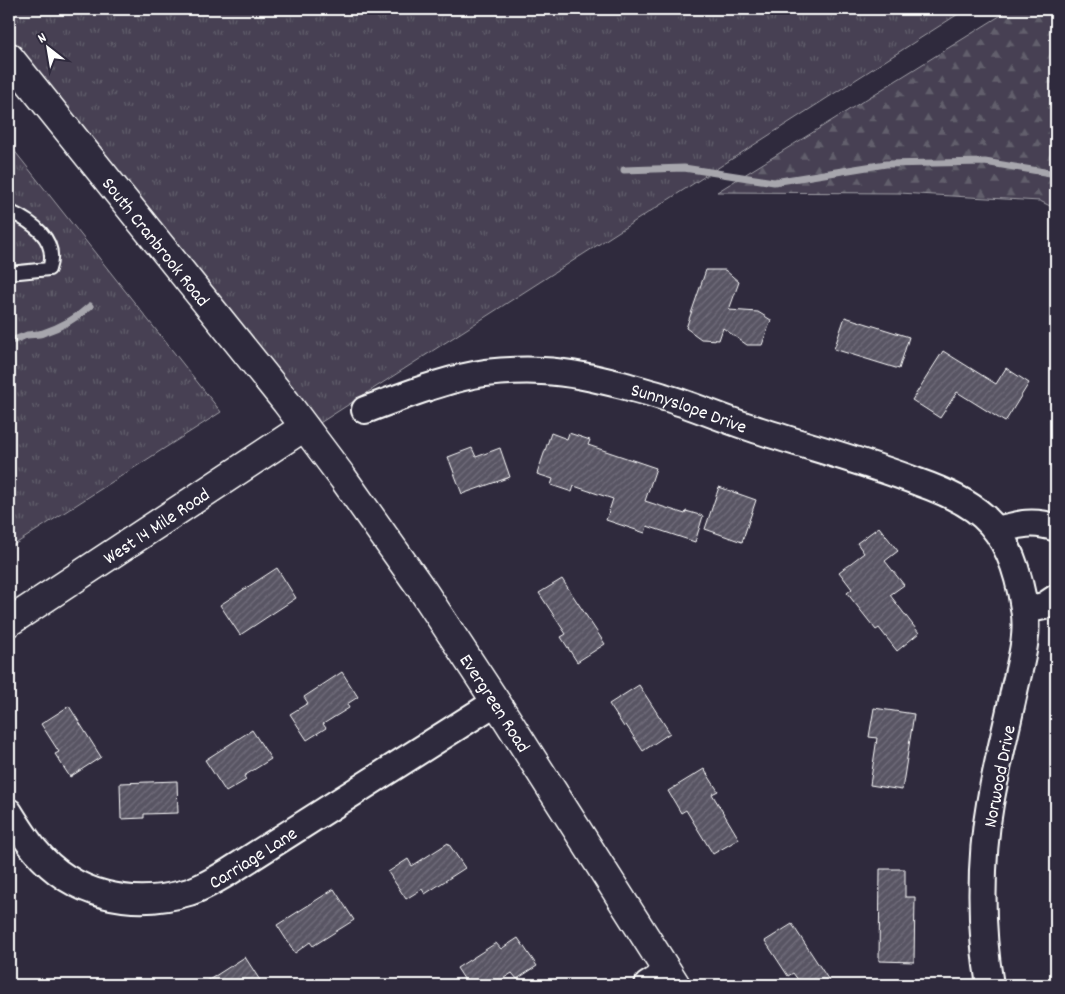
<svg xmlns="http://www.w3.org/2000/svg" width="1065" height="994" viewBox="0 0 1065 994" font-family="Dekko,sans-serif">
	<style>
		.grass { fill: url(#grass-tufts); stroke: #a2a0a8 }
		.forest { fill: url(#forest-firs); stroke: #a2a0a8 }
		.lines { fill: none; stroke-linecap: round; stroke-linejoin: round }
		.stream { stroke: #a7a6ad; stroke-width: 7 }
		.building { fill: url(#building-hatch); stroke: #fff }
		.service-casing { stroke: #fff; stroke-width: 16 }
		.minor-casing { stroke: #fff; stroke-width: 30 }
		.tertiary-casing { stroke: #fff; stroke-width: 31 }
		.service { stroke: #2f2a3d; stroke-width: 12 }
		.minor { stroke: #2f2a3d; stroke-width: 26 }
		.tertiary { stroke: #2f2a3d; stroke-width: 28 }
		.labels { text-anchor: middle; stroke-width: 4.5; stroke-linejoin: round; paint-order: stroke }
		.street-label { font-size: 19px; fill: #fff; stroke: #2f2a3d }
	</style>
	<defs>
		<pattern id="grass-tufts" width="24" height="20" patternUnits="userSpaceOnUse" patternTransform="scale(1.25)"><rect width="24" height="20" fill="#464152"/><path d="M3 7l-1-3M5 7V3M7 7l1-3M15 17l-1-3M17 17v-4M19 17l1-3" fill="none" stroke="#625e6c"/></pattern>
		<pattern id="forest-firs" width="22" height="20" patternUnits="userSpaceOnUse" patternTransform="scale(1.25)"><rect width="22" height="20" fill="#464152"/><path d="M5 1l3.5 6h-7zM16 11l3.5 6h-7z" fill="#625e6c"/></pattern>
		<pattern id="building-hatch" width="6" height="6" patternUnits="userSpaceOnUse" patternTransform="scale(1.25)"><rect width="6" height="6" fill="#595564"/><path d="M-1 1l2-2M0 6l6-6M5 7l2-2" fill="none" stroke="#726e7b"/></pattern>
	</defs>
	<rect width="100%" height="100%" fill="#2f2a3d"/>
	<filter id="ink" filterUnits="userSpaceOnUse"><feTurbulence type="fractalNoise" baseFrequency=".02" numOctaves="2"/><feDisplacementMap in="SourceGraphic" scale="10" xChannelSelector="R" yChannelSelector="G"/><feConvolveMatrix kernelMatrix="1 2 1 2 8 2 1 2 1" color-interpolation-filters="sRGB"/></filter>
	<g filter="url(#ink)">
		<path class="grass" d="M 9,9 L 966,9 L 312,428 L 9,45 Z
			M 9,144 L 221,412 L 9,548 Z"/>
		<path class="forest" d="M 1011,9 L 1056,9 L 1056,209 L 1040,201 L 899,193 L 717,192 Z"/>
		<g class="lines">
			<path class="stream" d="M 624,170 L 684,168 L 774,182 L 886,164 L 985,162 L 1056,174
				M 9,341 C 16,340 21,337 27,335 C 33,334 38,335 43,333 C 61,327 77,318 90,306"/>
		</g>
		<path class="building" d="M 706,270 L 725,270 L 739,282 L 729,310 L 758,312 L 771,320 L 762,345 L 747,345 L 723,328 L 719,340 L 701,339 L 686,328 Z
			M 845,317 L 909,337 L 899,369 L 834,349 Z
			M 943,351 L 996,384 L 1006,368 L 1029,383 L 1005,422 L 957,392 L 940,418 L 912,400 Z
			M 551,433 L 567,439 L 569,433 L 590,440 L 588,445 L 656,468 L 645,501 L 685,514 L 686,511 L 703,516 L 695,542 L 647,526 L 645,533 L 606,520 L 613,499 L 574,486 L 572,492 L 551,485 L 553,479 L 537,474 Z
			M 472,448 L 476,457 L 500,448 L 510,477 L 462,494 L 448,457 Z
			M 719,487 L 756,500 L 742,542 L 705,529 Z
			M 879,527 L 898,551 L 885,561 L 904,585 L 890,595 L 919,633 L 897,651 L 879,628 L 876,630 L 847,593 L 852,589 L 839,572 L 864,553 L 857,543 Z
			M 277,568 L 296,598 L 240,635 L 220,605 Z
			M 562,579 L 605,644 L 577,662 L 561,637 L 566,634 L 539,593 Z
			M 342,672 L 358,697 L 347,704 L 349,708 L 323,724 L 326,728 L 307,740 L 290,714 L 308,703 L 304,697 Z
			M 639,685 L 670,733 L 643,751 L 626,725 L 624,727 L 609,704 Z
			M 69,706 L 101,757 L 70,777 L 55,754 L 59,752 L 41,724 Z
			M 874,708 L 914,714 L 902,790 L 870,785 L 877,738 L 869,737 Z
			M 252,730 L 271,759 L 244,776 L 246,780 L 226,792 L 205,760 Z
			M 704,769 L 718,791 L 712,794 L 739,839 L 713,854 L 686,810 L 681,813 L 668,791 Z
			M 177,781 L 178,813 L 144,814 L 144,818 L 121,819 L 120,783 Z
			M 448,843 L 465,868 L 425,894 L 422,889 L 406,899 L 388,872 L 408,859 L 412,866 Z
			M 880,869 L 905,869 L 905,897 L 915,897 L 914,962 L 879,961 Z
			M 334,889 L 354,920 L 313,946 L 310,942 L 295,953 L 277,925 Z
			M 792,924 L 815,959 L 832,985 L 802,985 L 793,973 L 788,976 L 765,941 Z
			M 518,938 L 537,966 L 517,979 L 512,973 L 493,985 L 468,985 L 457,968 L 496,943 L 501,949 Z
			M 245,957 L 263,985 L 201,985 Z"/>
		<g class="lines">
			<g class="service-casing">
				<path id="service" d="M 9,211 C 32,222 59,239 49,269 L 9,273"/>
			</g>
			<g class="minor-casing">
				<g id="minor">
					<path id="s1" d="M 365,410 C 404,396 444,379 485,373 C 504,371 523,370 542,371 C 571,372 598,379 626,386 C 639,390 652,393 664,397 C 697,407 728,421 761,431 C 813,448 867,462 918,482 C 941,490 965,500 983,516 C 1009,539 1019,574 1024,608 C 1029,634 1021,661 1015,687 C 1007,726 997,764 990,804 C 980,860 980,929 990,985"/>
					<path d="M 997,530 C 1019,524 1034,520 1056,528"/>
					<path d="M 1025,610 L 1044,606 L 1056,598"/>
					<path id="s2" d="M 9,812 C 17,825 25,838 35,850 C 73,896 133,909 189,892 C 202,888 215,880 227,873 L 496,702"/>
					<path d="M 648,985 L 668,972"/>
				</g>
			</g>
			<g class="tertiary-casing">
				<g id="tertiary">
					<path id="s3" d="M 9,57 L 286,402 L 343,478 L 423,591 L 496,702 L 676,985"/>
					<path id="s4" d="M 9,622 L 304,427"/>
				</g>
			</g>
			<use href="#service" class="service"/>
			<use href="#minor" class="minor"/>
			<use href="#tertiary" class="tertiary"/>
		</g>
	</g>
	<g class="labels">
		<g class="street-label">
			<text dy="7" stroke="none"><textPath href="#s3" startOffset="236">South Cranbrook Road</textPath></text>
			<text dy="7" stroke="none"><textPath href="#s1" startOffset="335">Sunnyslope Drive</textPath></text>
			<text dy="7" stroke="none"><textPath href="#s4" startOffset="176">West 14 Mile Road</textPath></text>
			<text dy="7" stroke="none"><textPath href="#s3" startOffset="809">Evergreen Road</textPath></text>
			<text transform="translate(998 776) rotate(-79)" y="7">Norwood Drive</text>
			<text dy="7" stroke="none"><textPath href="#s2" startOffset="288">Carriage Lane</textPath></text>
		</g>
	</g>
	<rect width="1065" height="994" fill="none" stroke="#2f2a3d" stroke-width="30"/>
	<rect x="15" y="15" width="1035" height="964" fill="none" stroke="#fff" stroke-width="2" filter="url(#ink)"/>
	<g transform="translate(48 48) rotate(329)" stroke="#2f2a3d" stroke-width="4" paint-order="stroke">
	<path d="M0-4L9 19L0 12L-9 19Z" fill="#ffffff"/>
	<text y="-8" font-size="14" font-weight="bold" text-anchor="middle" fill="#ffffff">N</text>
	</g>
</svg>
